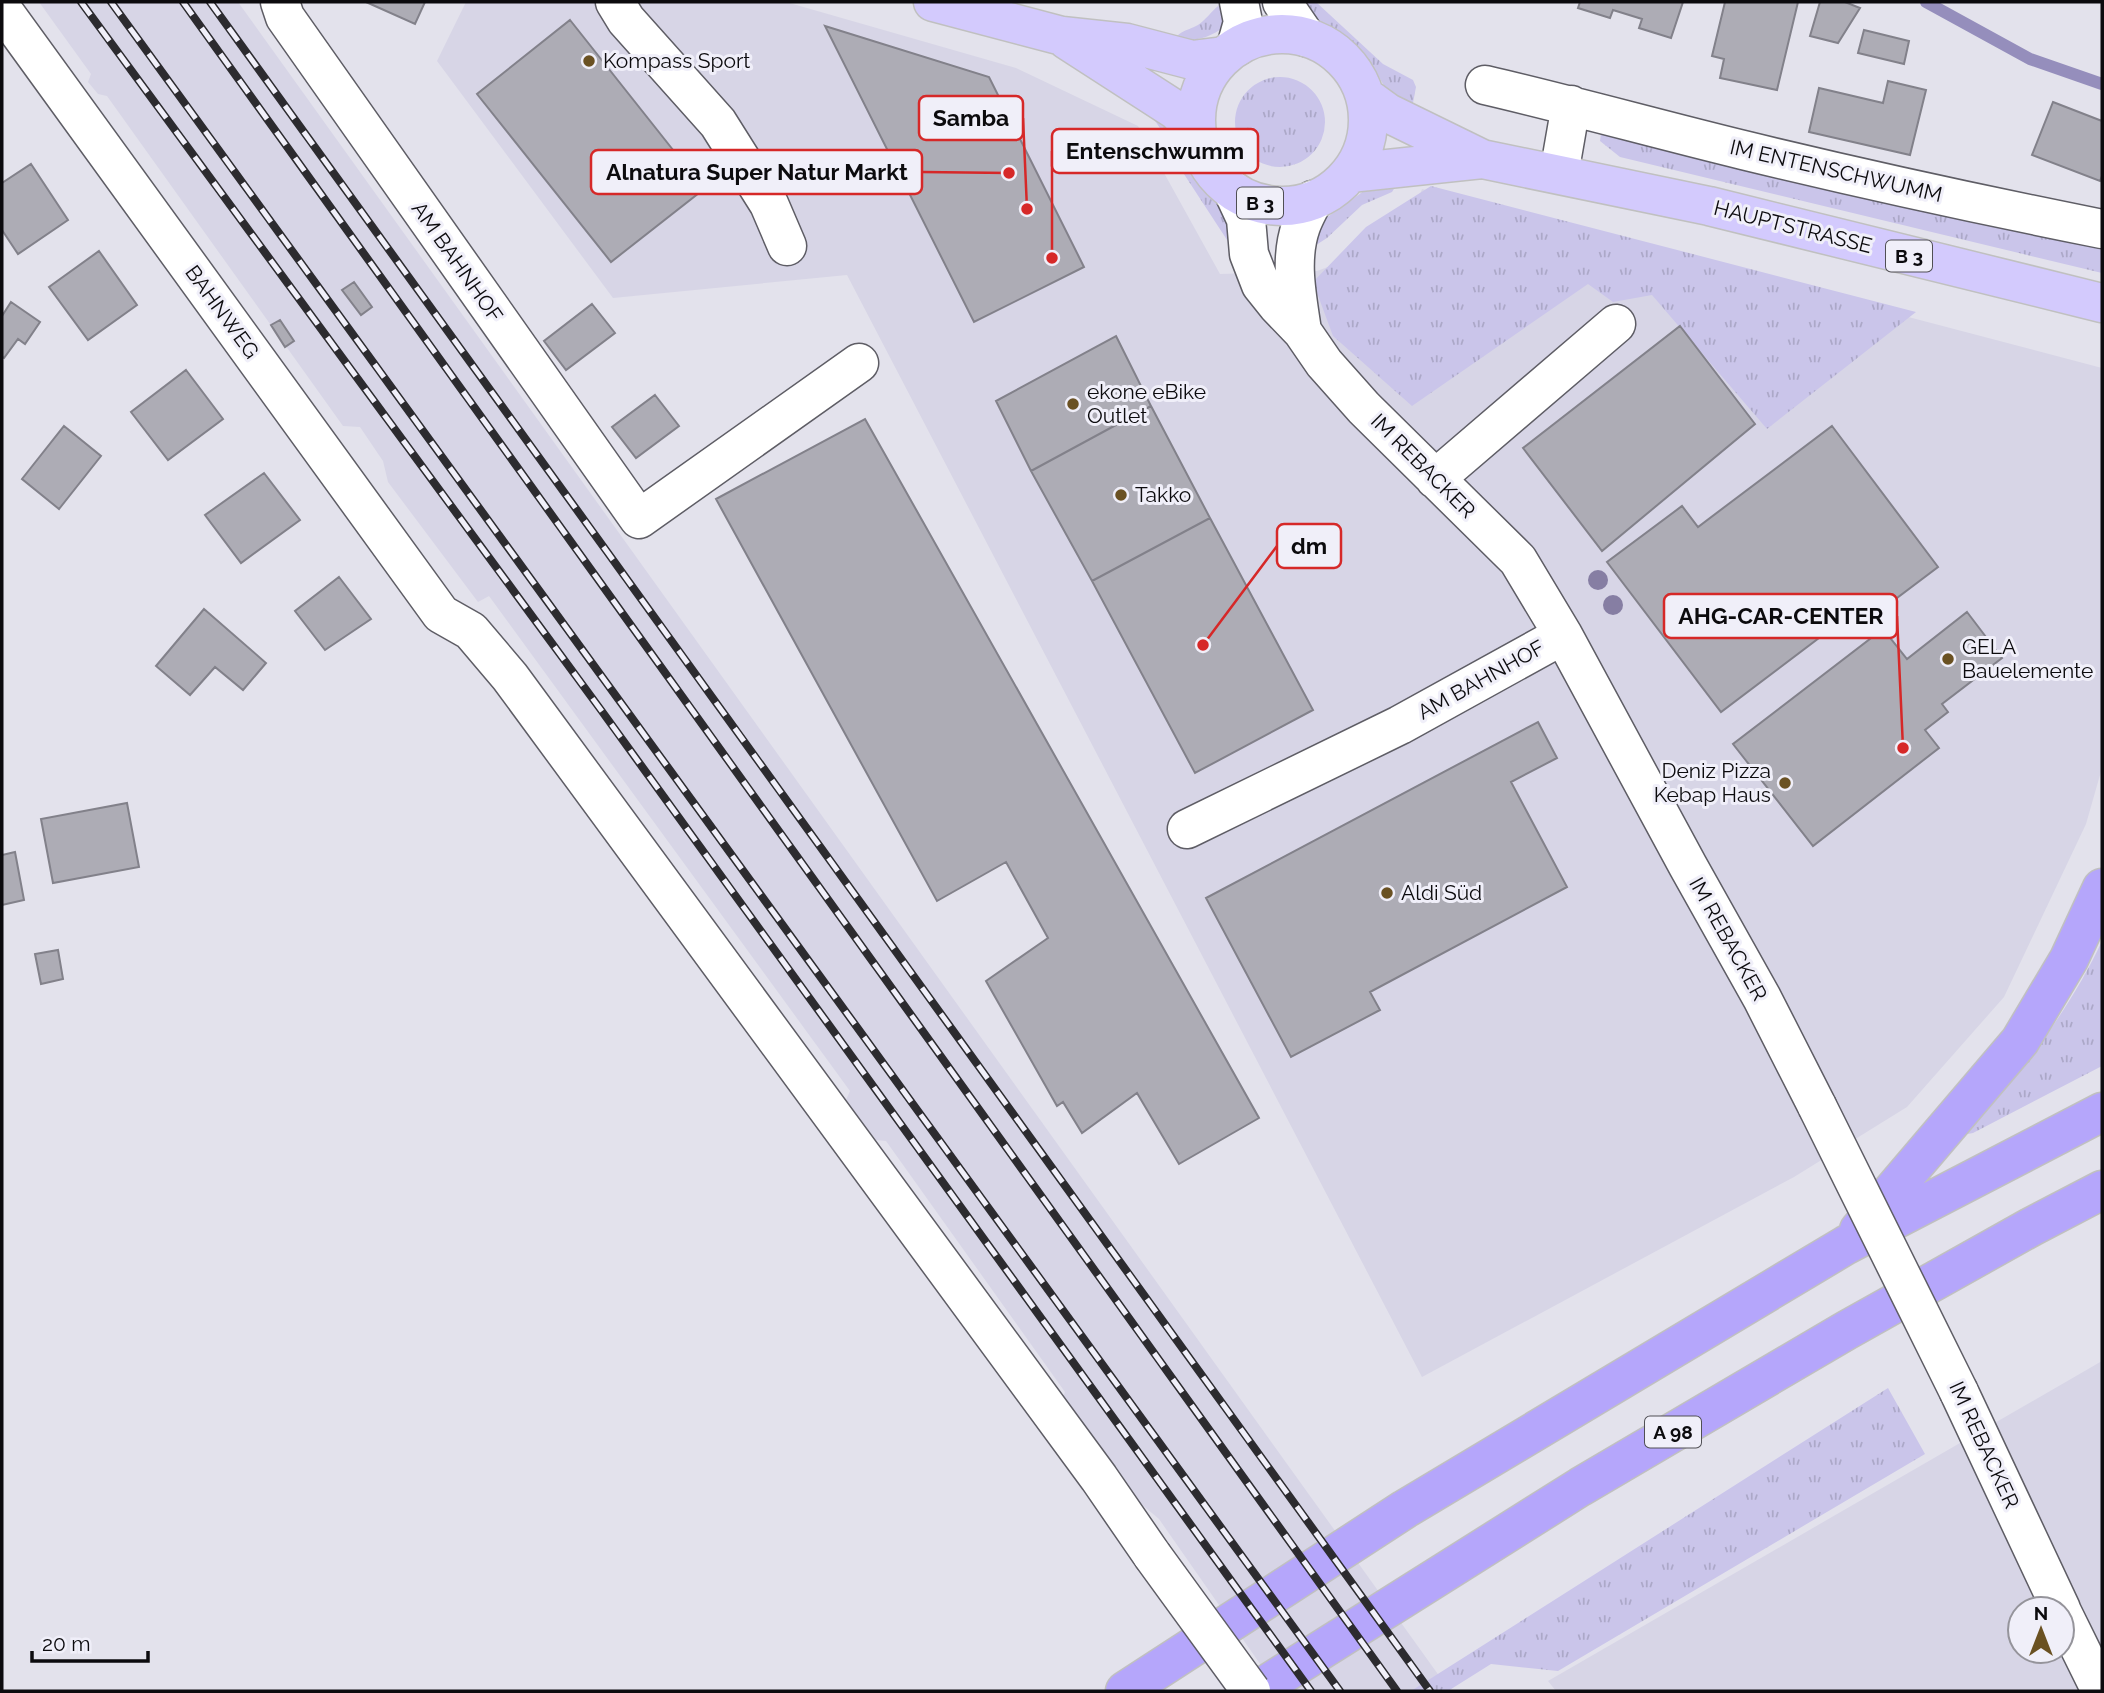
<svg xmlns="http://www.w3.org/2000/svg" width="2104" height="1693" viewBox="0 0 2104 1693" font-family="Raleway,sans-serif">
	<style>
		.built { fill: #d7d5e6; fill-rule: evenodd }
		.grass { fill: url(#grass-tufts) }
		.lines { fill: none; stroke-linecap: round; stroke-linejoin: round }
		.stream { stroke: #958ebc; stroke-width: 12 }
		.building { fill: #adacb5; stroke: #82818a; stroke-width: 2 }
		.minor-casing { stroke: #5e5d65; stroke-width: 41 }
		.major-casing { stroke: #c0c0c0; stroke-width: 41 }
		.highway-casing { stroke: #c0c0c0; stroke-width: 41 }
		.minor { stroke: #fff; stroke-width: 38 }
		.major { stroke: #d3cafd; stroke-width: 38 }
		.highway { stroke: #b5a6fb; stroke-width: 38 }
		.rail-casing { stroke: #2c2b2f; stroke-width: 8 }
		.rail { stroke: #f0eff9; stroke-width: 5; stroke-dasharray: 16; stroke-linecap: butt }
		.minor-bridge-casing { stroke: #5e5d65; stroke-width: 41; stroke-linecap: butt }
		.minor-bridge { stroke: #fff; stroke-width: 38 }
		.tree { fill: #867ea3 }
		.poi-dot { fill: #6a5122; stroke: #f0eff9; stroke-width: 2.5 }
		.labels { text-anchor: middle; stroke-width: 6; stroke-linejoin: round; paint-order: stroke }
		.shield { fill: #f0eff9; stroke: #504f54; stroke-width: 2 }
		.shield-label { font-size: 19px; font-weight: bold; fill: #0c0b0e }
		.poi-label { font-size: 21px; fill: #0c0b0e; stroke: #f0eff9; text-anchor: start }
		.street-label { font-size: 21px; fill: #0c0b0e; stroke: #f0eff9 }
		.leader { fill: none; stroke: #d62828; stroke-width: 2.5 }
		.callout-dot { fill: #d62828; stroke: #f0eff9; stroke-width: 2.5 }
		.callout { fill: #f0eff9; stroke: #d62828; stroke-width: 2.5 }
		.callout-label { font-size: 23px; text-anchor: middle; font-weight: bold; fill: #0c0b0e }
	</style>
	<defs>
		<pattern id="grass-tufts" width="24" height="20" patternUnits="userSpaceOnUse" patternTransform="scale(1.75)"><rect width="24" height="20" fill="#cac5ea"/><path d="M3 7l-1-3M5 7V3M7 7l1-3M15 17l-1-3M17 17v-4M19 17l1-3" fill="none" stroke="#aca8c8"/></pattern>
	</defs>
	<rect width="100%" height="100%" fill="#e3e2ec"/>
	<path class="built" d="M 39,2 L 238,2 L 1450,1691 L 1279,1691 L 1159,1519 L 1133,1497 L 1060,1405 L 1065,1392 L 886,1141 L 876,1140 L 846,1100 L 850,1091 L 489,596 L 478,602 L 388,482 L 383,461 L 360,427 L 343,426 L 107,96 L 98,94 L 88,82 L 91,74 Z
		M 466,2 L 786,2 L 1016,68 L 1138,126 L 1220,274 L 1317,271 L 1336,264 L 1416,206 L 1422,189 L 2102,368 L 2102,768 L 2086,824 L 2004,997 L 1907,1107 L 1794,1177 L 1422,1377 L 847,275 L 613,298 L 437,61 Z
		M 2102,1361 L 2102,1691 L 1556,1691 L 1548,1681 ZM 2020,1609 L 2062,1609 L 2062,1651 L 2020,1651 Z"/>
	<path class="grass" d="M 1225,2 L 1227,25 C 1208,39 1197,41 1174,40 C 1180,29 1194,30 1203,21 C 1211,14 1215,6 1225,2 Z
		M 1305,2 L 1316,2 L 1383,64 L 1413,80 L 1416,87 L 1412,108 L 1390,96 L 1376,72 L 1359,50 L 1338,31 L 1315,21 L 1301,5 Z
		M1235 122a45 45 0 1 1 90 0a45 45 0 1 1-90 0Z
		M 1149,112 L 1172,126 L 1194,175 L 1232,224 L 1231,246 L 1180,168 L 1166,137 Z
		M 1602,126 L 2102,244 L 2102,273 L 1620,157 L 1600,141 Z
		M 1399,181 L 1392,192 L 1362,205 L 1327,238 L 1313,247 L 1326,218 L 1368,188 Z
		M 1431,186 L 1916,312 L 1767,429 L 1652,295 L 1613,302 L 1588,284 L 1412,406 L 1333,336 L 1313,282 L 1366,227 Z
		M 2102,941 L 2102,1066 L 1973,1133 L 1957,1136 C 1977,1115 1999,1095 2017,1073 C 2050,1033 2080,988 2102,941 Z
		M 1888,1388 L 1925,1454 L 1558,1671 L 1491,1664 L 1448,1691 L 1411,1691 Z"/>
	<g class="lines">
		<path class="stream" d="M 1926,2 L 2030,59 L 2102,84"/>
	</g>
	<path class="building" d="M 366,2 L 425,2 L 415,24 Z
		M 1580,2 L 1683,2 L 1671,38 L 1639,28 L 1642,19 L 1613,10 L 1610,18 L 1578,8 Z
		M 1725,2 L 1798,2 L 1777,90 L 1720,78 L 1724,59 L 1712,56 Z
		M 1820,2 L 1845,2 L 1860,8 L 1838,43 L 1810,36 Z
		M 570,20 L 704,189 L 611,262 L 477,94 Z
		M 825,26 L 989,77 L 1084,267 L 974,322 Z
		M 1864,30 L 1909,41 L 1904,64 L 1858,53 Z
		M 1888,81 L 1926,90 L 1910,155 L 1809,132 L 1819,88 L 1883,103 Z
		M 2053,102 L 2102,121 L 2102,176 L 2100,181 L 2032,155 Z
		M 31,164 L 68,220 L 18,254 L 2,230 L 2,183 Z
		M 99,251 L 137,305 L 88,340 L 49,287 Z
		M 354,282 L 372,307 L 361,315 L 342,290 Z
		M 11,302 L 40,322 L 25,344 L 18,339 L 4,358 L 2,357 L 2,316 Z
		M 592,304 L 615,333 L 566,370 L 544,341 Z
		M 280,320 L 294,341 L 285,347 L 271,325 Z
		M 1680,326 L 1755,424 L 1602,551 L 1523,448 Z
		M 1116,336 L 1151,406 L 1031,471 L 996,401 Z
		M 186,370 L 223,419 L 168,460 L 131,412 Z
		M 655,395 L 679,426 L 636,458 L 612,427 Z
		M 1151,406 L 1210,518 L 1092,581 L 1031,471 Z
		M 865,419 L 1259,1118 L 1179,1164 L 1137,1093 L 1082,1133 L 1063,1102 L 1057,1106 L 986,981 L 1048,938 L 1006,862 L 937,901 L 716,499 Z
		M 64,426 L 101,456 L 59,509 L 22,479 Z
		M 1832,426 L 1938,567 L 1873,616 L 1864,604 L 1721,712 L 1607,562 L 1682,506 L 1698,527 Z
		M 264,473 L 300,520 L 241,563 L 205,515 Z
		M 1210,518 L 1313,710 L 1195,773 L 1092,581 Z
		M 339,577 L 371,619 L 325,650 L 295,611 Z
		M 204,609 L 266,663 L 243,690 L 215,667 L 190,695 L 156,666 Z
		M 1967,612 L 2002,658 L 1942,704 L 1948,712 L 1925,730 L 1939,748 L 1813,846 L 1733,744 L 1883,629 L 1907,659 Z
		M 1538,722 L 1557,758 L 1511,782 L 1567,887 L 1370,992 L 1380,1010 L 1291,1057 L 1206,898 Z
		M 127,803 L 139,867 L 53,883 L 41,819 Z
		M 15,852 L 24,900 L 2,905 L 2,855 Z
		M 58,950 L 63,979 L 41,984 L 35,954 Z"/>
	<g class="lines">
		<g class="minor-casing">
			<path id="minor" d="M 280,2 L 285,17 L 639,519 L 859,363
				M 615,2 L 626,20 L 718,123 L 769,204 L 787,246
				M 1282,2 L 1306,37
				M 2,9 L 441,614 L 471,631 L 510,677 L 1099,1478 L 1152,1555
				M 1236,47 L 1243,22 L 1239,2
				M 1485,85 C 1571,105 1657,129 1743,150 C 1862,179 1982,205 2102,229
				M 1559,174 L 1571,105
				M 1233,191 L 1246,219 L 1249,254 L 1261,285 L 1277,305 L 1302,331 L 1324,363 L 1364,408 L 1518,560 L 1563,635 L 1688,866 L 1762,998 L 1817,1106
				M 1302,331 C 1297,296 1289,260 1301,226 C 1304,217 1309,209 1313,200
				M 1435,479 L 1616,324
				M 1187,829 L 1400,725 L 1563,635
				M 1959,1392 L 2061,1609
				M 2062,1612 L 2101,1691"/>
		</g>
		<g class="major-casing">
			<path id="major" d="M 933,2 L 1062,36 L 1127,43 L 1192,60 L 1224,56
				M1196 120a86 86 0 1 1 172 0a86 86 0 1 1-172 0Z
				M 1067,40 L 1177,111 L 1196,132
				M 1366,97 L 1388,113 L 1482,159 L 1709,206 L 2102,303
				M 1350,173 L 1482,159"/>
		</g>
		<g class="highway-casing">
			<path id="highway" d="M 1859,1230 L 2020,1041 L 2069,959 L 2102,888
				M 1125,1691 L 1405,1509 L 1846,1245 L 2102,1112
				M 1256,1691 L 1580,1487 L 1847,1330 L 2031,1227 L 2102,1190"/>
		</g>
		<use href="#minor" class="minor"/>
		<use href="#major" class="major"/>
		<use href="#highway" class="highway"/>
		<g class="rail-casing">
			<path id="rail" d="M 81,2 L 601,710 L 1311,1691
				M 111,2 L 1340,1691
				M 183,2 L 1397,1691
				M 210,2 L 1430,1691"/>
		</g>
		<use href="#rail" class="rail"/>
		<g class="minor-bridge-casing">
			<path id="minor-bridge" d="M 1817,1106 L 1959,1392
				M 1152,1555 L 1251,1691"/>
		</g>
		<use href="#minor-bridge" class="minor-bridge"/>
	</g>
	<g class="tree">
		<circle cx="1598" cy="580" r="10"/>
		<circle cx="1613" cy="605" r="10"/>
	</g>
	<g class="poi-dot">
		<circle cx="589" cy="61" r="7"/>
		<circle cx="1073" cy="404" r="7"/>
		<circle cx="1121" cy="495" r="7"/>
		<circle cx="1948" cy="659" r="7"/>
		<circle cx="1785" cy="783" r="7"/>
		<circle cx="1387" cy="893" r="7"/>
	</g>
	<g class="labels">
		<g class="shield">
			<rect x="1237" y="187.5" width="46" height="31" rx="5"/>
			<rect x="1886" y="240.5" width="46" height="31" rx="5"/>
			<rect x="1645" y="1416.5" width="56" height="31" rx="5"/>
		</g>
		<g class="shield-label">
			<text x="1260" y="210">B 3</text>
			<text x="1909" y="263">B 3</text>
			<text x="1673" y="1439">A 98</text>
		</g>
		<g class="poi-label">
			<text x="603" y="68">Kompass Sport</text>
			<text x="1087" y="399">ekone eBike<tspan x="1087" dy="24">Outlet</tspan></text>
			<text x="1135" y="502">Takko</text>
			<text x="1962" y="654">GELA<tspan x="1962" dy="24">Bauelemente</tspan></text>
			<text x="1771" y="778" text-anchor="end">Deniz Pizza<tspan x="1771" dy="24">Kebap Haus</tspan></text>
			<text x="1401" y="900">Aldi Süd</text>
		</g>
		<g class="street-label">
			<text transform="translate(1836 171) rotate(13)" y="7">IM ENTENSCHWUMM</text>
			<text transform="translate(1793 227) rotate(14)" y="7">HAUPTSTRASSE</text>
			<text transform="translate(457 262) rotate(55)" y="7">AM BAHNHOF</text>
			<text transform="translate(222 312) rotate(54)" y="7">BAHNWEG</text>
			<text transform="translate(1423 466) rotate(45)" y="7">IM REBACKER</text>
			<text transform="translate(1481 680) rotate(-29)" y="7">AM BAHNHOF</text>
			<text transform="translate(1728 939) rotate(61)" y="7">IM REBACKER</text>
			<text transform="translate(1984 1445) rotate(65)" y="7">IM REBACKER</text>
		</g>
	</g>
	<path class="leader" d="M1027 209L1023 118M1052 258L1052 151M1009 173L922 172M1203 645L1277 546M1903 748L1897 616"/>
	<g class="callout-dot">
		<circle cx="1027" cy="209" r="7"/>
		<circle cx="1052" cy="258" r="7"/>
		<circle cx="1009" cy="173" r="7"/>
		<circle cx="1203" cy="645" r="7"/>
		<circle cx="1903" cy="748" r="7"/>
	</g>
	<g class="callout">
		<rect x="919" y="96" width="104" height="44" rx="7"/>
		<rect x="1052" y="129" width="206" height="44" rx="7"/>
		<rect x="591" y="150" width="331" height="44" rx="7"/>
		<rect x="1277" y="524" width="64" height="44" rx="7"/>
		<rect x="1664" y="594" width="233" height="44" rx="7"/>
	</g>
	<g class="callout-label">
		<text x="971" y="126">Samba</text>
		<text x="1155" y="159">Entenschwumm</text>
		<text x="757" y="180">Alnatura Super Natur Markt</text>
		<text x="1309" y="554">dm</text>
		<text x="1781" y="624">AHG-CAR-CENTER</text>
	</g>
	<rect width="2104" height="1693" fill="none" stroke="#0c0b0e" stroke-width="7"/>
	<g transform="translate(2041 1630)"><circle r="33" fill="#f0eff9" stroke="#95949b" stroke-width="2"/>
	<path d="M0-5L12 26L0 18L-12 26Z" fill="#6a5122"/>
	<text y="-10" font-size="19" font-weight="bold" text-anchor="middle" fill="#0c0b0e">N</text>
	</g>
	<path d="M32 1651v10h116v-10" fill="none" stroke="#0c0b0e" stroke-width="3.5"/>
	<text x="42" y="1651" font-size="21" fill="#0c0b0e" stroke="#f0eff9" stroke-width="5" paint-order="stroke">20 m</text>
</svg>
